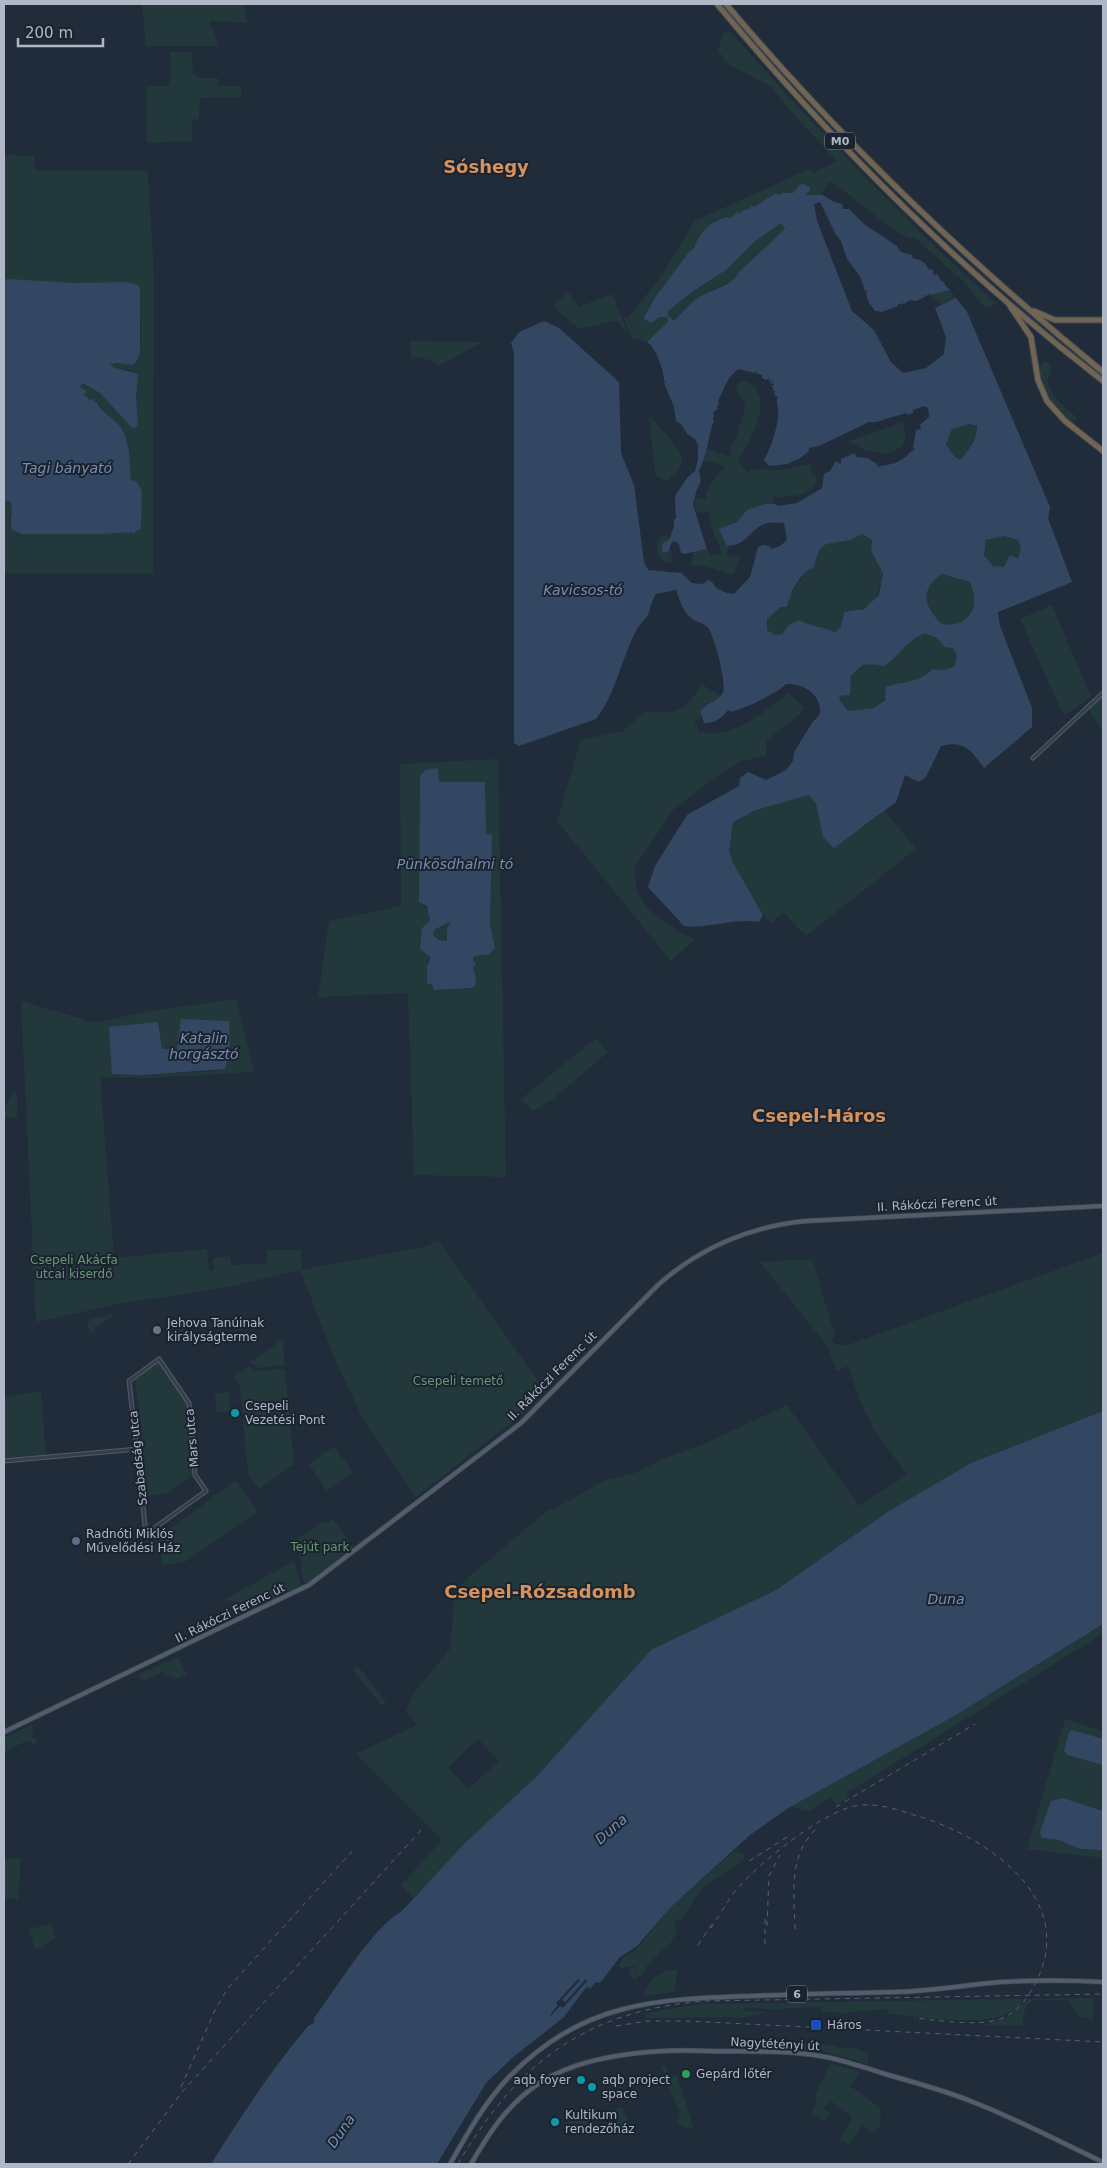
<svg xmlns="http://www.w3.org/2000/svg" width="1107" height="2168" viewBox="0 0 1107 2168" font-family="'DejaVu Sans',sans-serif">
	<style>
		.green { fill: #23383b; fill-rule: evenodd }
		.water { fill: #344762; fill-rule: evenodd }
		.pier { fill: #212c3a }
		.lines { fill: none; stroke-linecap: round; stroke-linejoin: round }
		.minor-casing { stroke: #535b68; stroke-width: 5 }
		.major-casing { stroke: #3e4754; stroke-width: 5.5 }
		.highway-casing { stroke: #404855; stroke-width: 7 }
		.minor { stroke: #353e4b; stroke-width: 3 }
		.major { stroke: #535c6b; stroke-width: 4 }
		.highway { stroke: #716552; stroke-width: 5 }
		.rail { stroke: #576172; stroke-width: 1; stroke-dasharray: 5 5; stroke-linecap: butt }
		.worship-dot { fill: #6b7280; stroke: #1a232f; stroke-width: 2 }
		.culture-dot { fill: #0f9aa8; stroke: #1a232f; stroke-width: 2 }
		.service-dot { fill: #5c6f8a; stroke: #1a232f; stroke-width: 2 }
		.transit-dot { fill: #1a4fb4; stroke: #1a232f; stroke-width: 2 }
		.leisure-dot { fill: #2e9e5b; stroke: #1a232f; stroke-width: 2 }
		.labels { text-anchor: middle; stroke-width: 4; stroke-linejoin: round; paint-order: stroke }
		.shield { fill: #1a232f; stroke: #838b99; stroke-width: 1 }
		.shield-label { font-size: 11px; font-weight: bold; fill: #b0b8c7 }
		.street-label { font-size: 12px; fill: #b0b8c7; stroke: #1a232f }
		.park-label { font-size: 12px; fill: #669872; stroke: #1a232f }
		.poi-label { font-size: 12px; fill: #b0b8c7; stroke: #1a232f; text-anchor: start }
		.water-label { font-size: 14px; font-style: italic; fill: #778eb0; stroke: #1a232f }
		.district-label { font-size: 18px; font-weight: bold; fill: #d6925b; stroke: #1a232f }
	</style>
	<rect width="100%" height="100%" fill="#212c3a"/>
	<path class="green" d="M 142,4 L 243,4 L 248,23 L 210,21 L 218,46 L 146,46 Z
		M 724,32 L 731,32 C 814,127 904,219 997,304 L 985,308 L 964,282 L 915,238 L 909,239 L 894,230 L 835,184 L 829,182 L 820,196 L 807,196 L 808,187 L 798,187 L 793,193 L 778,195 L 776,193 L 764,202 L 730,218 L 727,217 L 714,221 L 656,296 L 644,317 L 656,320 L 659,317 L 666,316 L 668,322 L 647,342 L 631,338 L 623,315 L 627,319 L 663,274 L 695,221 L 809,169 L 813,173 L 837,161 L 785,105 L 772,87 L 728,64 L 718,50 Z
		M 170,52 L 192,52 L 193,73 L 200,78 L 218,78 L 218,86 L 241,86 L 241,97 L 200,98 L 199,119 L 192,120 L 192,141 L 147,143 L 146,86 L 170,86 Z
		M 4,155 L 34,156 L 34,170 L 148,171 L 154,276 L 153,574 L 4,573 L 4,500 L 10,503 L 12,509 L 10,515 L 15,532 L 18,534 L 103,534 L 132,532 L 141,529 L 142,491 L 131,480 L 127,441 L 123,430 L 115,420 L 105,414 L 98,404 L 83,395 L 80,387 L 81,383 L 100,393 L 131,427 L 138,424 L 136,397 L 137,377 L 134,371 L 113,367 L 110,364 C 120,360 124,367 137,360 L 140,353 L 141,320 L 74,283 L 4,280 Z
		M 781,223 L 785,228 L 752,262 L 742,269 L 735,279 L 696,299 L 684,309 L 674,321 L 671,321 L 668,316 L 668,311 L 692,292 L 726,270 L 754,242 Z
		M 950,290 L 956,298 L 941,305 L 930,295 Z
		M 568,292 L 579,307 L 612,294 L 627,331 L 626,334 L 617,320 L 579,329 L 553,306 Z
		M 410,341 L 483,342 L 438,366 L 435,362 L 420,357 L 411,357 Z
		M 1045,361 L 1051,365 C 1051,370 1048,375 1048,381 C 1050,396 1067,409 1078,418 L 1071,423 C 1051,406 1041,393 1039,366 Z
		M 743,381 L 752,384 C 755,388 759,393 760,398 C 764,414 748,447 738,460 L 747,472 L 758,469 L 781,470 L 812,464 L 811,472 L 817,478 L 813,489 L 800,495 L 773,498 L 774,504 L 764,504 L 747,510 L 737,522 L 720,529 L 726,545 L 730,546 L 726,555 L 739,558 L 735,572 L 731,575 L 707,566 L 691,565 L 693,553 L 707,549 L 712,556 L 721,554 C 720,544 714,537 712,528 C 710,522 711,517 708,512 L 697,513 L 693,505 L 696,498 L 706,499 C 706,487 718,474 726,466 L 703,460 L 707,449 L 729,457 L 730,449 L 738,432 L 746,404 L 736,390 L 738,384 Z
		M 649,418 L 652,418 C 659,428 685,451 682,463 C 680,469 671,476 667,481 L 656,476 Z
		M 903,422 C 916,461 869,458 849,441 Z
		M 969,424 L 977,426 C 977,440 970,449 960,460 L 953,455 L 946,444 L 952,429 Z
		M 662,534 L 670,538 L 661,547 L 661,550 L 672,551 L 671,563 L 664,562 L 658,555 L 657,544 Z
		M 862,534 L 872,540 L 878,566 L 883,574 C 877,601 873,609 844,612 L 841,627 L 834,632 L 810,624 L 789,625 L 782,634 L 775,635 L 766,630 L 767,619 L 781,607 L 787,607 L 790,595 L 807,570 L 817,560 L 820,549 L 826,543 L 851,540 Z
		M 1004,536 L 1018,540 L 1021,547 L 1018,559 L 1004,567 L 993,566 L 984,555 L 986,540 Z
		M 942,574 L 970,582 C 979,606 971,628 942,624 C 924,607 919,588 942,574 Z
		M 1052,605 L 1091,697 L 1064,716 L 1020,619 Z
		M 924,634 C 934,635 938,638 944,647 L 953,647 C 958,655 957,659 954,667 L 944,670 L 933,669 C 923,678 917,682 903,681 L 874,708 L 848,711 L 839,699 L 840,696 L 850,695 L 851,676 C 865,661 875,662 894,659 L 907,643 Z
		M 703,685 L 721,696 L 704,706 L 700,711 L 701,718 L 694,721 L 699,732 C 734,740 763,712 789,693 L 804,707 L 800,714 L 767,740 L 766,756 L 741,761 L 711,780 L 673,810 L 635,867 L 636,891 L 649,910 L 680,933 L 695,939 L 671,961 L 557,821 L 581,740 L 623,731 L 644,712 C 682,713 679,714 703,685 Z
		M 1103,691 L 1103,730 L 1085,705 Z
		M 498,759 L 506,1177 L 414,1175 L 408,993 L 318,997 L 329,921 L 401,906 L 400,764 ZM 424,773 L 439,782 L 484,782 L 486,786 L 484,818 L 486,835 L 492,835 L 490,924 L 495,948 L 474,956 L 473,968 L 452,989 L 435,990 C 429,977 425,971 431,958 L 426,953 C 428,936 437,912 419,902 L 420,776 Z
		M 809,795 L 816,804 L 823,837 L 865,826 L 885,811 L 916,849 L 806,936 L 783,912 L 771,923 C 759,911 733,869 729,853 C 727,843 731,831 733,822 L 756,810 Z
		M 451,920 L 447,941 L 439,940 L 433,935 L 434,930 Z
		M 236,999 L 254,1072 L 153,1078 L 100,1077 L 114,1258 L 207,1249 L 209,1271 L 214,1271 L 213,1258 L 230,1256 L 231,1265 L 267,1263 L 266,1250 L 302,1250 L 301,1270 L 428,1246 L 438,1240 L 545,1391 L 525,1412 L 416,1497 L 364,1421 L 337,1364 L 300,1270 L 228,1287 L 118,1304 L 36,1322 L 21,1001 L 96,1023 L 143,1012 ZM 158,1022 L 162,1049 L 177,1049 L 217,1071 L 144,1075 Z
		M 596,1038 L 608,1052 L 553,1099 L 533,1111 L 521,1099 Z
		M 14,1092 L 17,1093 L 17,1116 L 4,1119 L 4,1110 Z
		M 1103,1253 L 1103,1411 L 971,1463 L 889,1511 L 776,1590 L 651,1650 L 537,1776 L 465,1843 L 441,1871 L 413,1898 L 401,1885 L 442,1840 L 356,1754 L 417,1725 L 406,1712 L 412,1695 L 450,1649 L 455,1593 L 470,1576 L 548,1510 L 558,1507 L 605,1480 L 632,1474 L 665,1458 L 704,1444 L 787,1405 L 859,1506 L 907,1475 L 875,1431 L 860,1401 L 848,1366 L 836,1371 L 828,1347 L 760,1262 L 812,1259 L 835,1335 L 831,1339 L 834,1344 L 845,1346 ZM 478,1739 L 499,1761 L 468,1789 L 448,1767 Z
		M 117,1313 L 94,1329 L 95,1336 L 87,1327 L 90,1319 Z
		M 280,1341 L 283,1341 L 285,1365 L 258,1368 L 250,1362 Z
		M 159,1362 L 185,1399 L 187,1406 L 193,1475 L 166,1494 L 147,1496 L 140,1415 L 135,1381 L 136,1378 Z
		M 249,1366 L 255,1371 L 285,1369 L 294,1464 L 259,1489 L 248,1474 L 240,1387 L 234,1377 Z
		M 41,1391 L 46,1457 L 4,1461 L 4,1398 Z
		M 229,1392 L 231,1411 L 216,1412 L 215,1393 Z
		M 334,1446 L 353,1472 L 327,1491 L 309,1464 Z
		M 236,1480 L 258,1511 L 185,1562 L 162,1565 L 159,1537 Z
		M 333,1519 L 353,1547 L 308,1582 L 304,1583 L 301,1568 L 303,1567 L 296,1540 L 320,1523 L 331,1521 Z
		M 294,1561 L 301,1585 L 243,1614 L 237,1601 L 224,1600 Z
		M 1103,1624 L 1103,1633 L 1096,1638 L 850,1791 L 848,1788 L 846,1800 L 836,1804 L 832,1797 L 809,1811 L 790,1807 L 956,1715 Z
		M 178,1657 L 187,1674 L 176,1679 L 171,1676 L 165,1676 L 163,1672 L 142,1681 L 139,1674 Z
		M 358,1666 L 386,1702 L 382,1706 L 353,1670 Z
		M 1065,1719 L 1103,1731 L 1103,1739 L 1073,1730 L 1064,1751 L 1067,1755 L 1103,1765 L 1103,1811 L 1063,1798 L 1042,1838 L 1059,1840 L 1080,1849 L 1103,1850 L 1103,1858 L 1027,1849 Z
		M 31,1725 L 33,1728 L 32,1738 L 36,1739 L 38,1742 L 33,1744 L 26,1741 L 4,1752 L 4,1738 Z
		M 734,1851 L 744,1854 L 743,1860 L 702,1888 L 697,1895 L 682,1920 L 676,1920 L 673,1916 L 677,1931 L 669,1946 L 662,1950 L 646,1967 L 645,1972 L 634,1980 L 629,1972 L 631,1968 L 634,1968 L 636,1973 L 636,1967 L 628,1966 L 622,1969 L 618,1966 L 624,1957 L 636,1950 L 672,1906 Z
		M 4,1858 L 21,1859 L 18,1899 L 4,1898 Z
		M 51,1924 L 55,1939 L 35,1949 L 29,1929 Z
		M 677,1969 L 675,1991 L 644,1997 C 648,1977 658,1973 677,1969 Z
		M 1093,1998 L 1093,2020 L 1078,2016 L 1069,2000 L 1035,2000 C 1024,2004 1023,2016 1023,2026 L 984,2025 L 1007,2017 L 1028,1999 Z
		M 1022,1999 C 1015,2033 914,2016 888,2014 L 887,2009 L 843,2013 L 823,2012 L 821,2007 L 776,2009 L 744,2008 L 744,2011 L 767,2012 L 746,2017 L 646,2018 L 644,2014 L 666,2009 L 705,2004 Z
		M 784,2042 L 835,2045 L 835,2047 L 856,2048 L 868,2055 L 868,2064 L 823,2051 L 763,2047 L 766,2044 Z
		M 830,2063 L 860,2072 L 850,2086 L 881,2108 L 880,2126 L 872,2132 L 863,2125 L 849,2145 L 840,2139 L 852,2117 L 830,2100 L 824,2109 L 830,2114 L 825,2122 L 812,2112 L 817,2101 L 815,2096 Z
		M 664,2066 L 667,2068 L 667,2073 L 677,2076 L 694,2129 L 683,2127 L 677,2123 L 680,2113 L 661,2067 Z
		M 622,2106 L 631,2126 L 615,2134 L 605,2114 Z
		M 585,2108 L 589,2109 L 592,2114 L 592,2119 L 584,2127 L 582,2125 L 572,2129 L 571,2132 L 567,2123 L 569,2122 L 565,2116 Z"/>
	<path class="water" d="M 803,184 L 811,188 L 806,195 L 823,195 L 834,202 L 842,204 L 843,209 L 849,209 L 864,224 L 897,246 L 901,252 L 912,255 L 913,259 C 918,258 927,263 928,269 L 933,270 L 933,274 L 935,275 L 937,274 L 942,282 L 944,281 L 945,285 L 950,290 L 930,295 L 929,293 L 928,296 L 924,295 L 925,297 L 916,301 L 910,300 L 904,304 L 902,301 L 903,304 L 898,304 L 898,306 L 882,312 L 875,311 L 868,301 L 866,292 L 868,290 L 865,291 L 861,278 L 847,259 L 841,241 L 836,235 L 820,202 L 814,204 L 817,221 L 852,311 L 874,330 L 891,362 L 903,373 L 926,368 L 944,354 L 946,337 L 935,308 L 956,298 L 967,312 L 1050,507 L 1048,518 L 1072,582 L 998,612 L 1000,626 L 1032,708 L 1032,727 L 984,768 C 972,751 964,740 941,746 L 926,777 L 919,782 L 905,775 L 896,802 L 834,848 L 823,837 L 816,804 L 809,795 L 756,810 L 733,822 L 729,851 L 733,863 L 763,915 L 759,922 C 733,918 709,929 684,926 L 648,887 L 655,866 L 687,815 L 739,786 L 740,778 L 748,772 L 766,780 L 786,770 L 793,761 L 794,752 L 812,723 L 820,714 C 822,695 804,683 786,684 L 779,690 L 755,703 L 732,712 L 728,710 C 722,718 714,724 704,723 L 700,711 C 706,703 719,701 723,692 C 727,683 714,637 709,629 C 703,621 695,623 690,617 C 682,611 680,599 676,590 L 656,594 C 652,601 651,604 649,612 C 647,619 639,624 636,631 C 621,660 616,693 596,719 L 519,746 L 514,743 L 514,353 L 511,343 L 519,332 L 544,321 L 559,328 L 619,382 L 621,453 L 634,485 L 644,562 L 648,570 L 681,573 L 692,583 L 703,584 L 708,580 L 713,583 L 716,588 L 727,593 L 734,594 L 750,577 L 758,547 L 763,545 L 769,546 L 771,549 L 780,546 L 787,540 L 784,523 C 777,523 770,521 762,525 C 751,530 742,549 726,545 L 719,529 L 737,522 L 747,510 L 764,504 L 774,504 L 778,506 L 797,503 L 822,488 L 824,474 L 830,471 L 836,461 L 841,465 L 841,459 L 855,453 L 856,457 L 867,458 L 877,464 L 878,467 C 891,463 895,466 909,454 L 908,453 L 915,450 L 913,447 L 916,430 L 921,429 L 920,425 L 929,417 L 928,408 L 924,406 L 913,410 L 913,413 L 908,415 L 906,413 L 876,422 L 869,422 L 819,446 L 809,448 L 809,451 L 799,459 L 787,464 L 769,466 L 764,460 C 770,450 778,427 778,415 C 779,408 775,402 778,396 L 775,396 L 774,392 L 777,391 L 774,391 L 772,386 L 775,384 L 770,383 L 773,379 L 769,382 L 769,378 L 766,380 L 762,378 L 762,375 L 756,373 L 756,370 L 754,373 L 738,369 L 729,378 L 718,401 L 719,402 L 717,408 L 718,409 L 713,412 L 714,418 L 712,419 L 714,420 C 708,438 707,455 699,471 L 701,481 L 696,492 L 693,505 L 707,549 L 684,554 L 681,553 L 679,544 L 674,541 L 671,544 L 669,551 L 662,553 L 662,544 L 669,540 L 674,526 L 674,519 L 676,519 L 675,496 L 687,478 L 695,471 L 698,460 L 698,445 L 695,439 L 687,434 L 682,425 L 676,421 L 674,407 L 664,383 L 666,381 L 664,381 C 664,369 655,347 647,342 L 668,322 L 667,317 L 659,317 L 652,323 L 644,319 L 644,317 L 656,296 L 690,251 C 696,248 695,244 698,239 C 706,226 713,221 727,217 L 730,218 L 738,212 L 740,214 L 743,210 L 750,209 L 751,205 L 754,207 L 776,193 L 778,195 L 783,193 L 793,193 L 799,185 ZM 781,223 L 785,228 C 771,243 756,256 741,270 C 738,272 737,277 734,279 C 723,289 709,290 696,299 C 687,306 681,314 674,321 L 668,316 L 668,311 L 692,292 L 726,270 L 754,242 ZM 969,424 L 977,426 C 977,440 970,449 960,460 L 953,455 L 946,444 L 952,429 ZM 862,534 L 872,540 L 871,550 L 883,574 L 879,595 L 864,609 L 844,612 L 841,627 L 835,632 C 823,627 810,626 799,620 L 789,625 L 782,634 L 775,635 L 767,630 L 767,619 L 781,607 L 787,607 C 790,594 799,573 813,568 L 820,549 L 826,544 L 851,540 ZM 1004,536 L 1018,540 L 1021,547 L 1018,559 L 1010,555 L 1004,567 L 993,566 L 984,555 L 986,540 ZM 942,574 L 970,582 C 980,606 971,628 942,624 C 924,607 919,589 942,574 ZM 924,634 C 934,635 938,638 944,647 L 953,648 C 958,655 957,659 954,667 L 944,670 L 933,669 C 916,684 906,680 886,687 L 885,700 L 874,708 L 848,711 L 839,699 L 840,696 L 850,695 L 851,676 C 864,662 866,663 884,666 C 901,655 904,642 924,634 Z
		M 8,279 L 74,283 L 127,282 L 137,285 L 140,288 L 140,353 L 137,360 L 133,365 L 117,363 L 110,364 L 113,367 L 138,374 L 136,397 L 138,424 L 135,428 L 131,427 L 100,393 L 82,383 L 80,387 L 86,391 L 84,395 L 91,400 L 95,399 L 94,402 L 97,402 C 101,414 111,415 118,424 C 131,438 129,462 131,480 L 136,481 L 142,491 L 141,529 L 136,531 L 134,534 L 132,532 L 103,534 L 21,534 L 12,530 C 9,520 14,511 10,502 L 4,500 L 4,280 Z
		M 438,768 L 439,782 L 485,782 L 486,834 L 492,835 L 490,924 L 495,948 L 490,954 L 474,956 L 473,960 L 476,963 L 473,968 L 476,977 L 475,986 L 472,988 L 434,990 L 432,984 L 427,984 L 427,967 L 431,958 L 420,949 L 422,928 L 430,921 L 427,906 L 419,902 L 420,776 L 425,770 ZM 451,921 L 447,929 L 447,941 L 439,940 L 433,935 L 434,930 Z
		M 181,1019 L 229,1021 L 230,1049 L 225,1069 L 144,1075 L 112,1074 L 109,1027 L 158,1022 L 162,1049 L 177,1049 Z
		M 1103,1411 L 1103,1624 L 956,1715 L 790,1807 L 750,1835 L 672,1906 L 637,1946 L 620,1957 L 600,1983 L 596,1982 L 591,1988 L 587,1987 L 584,1990 L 564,2017 L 512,2058 L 486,2083 L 437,2164 L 211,2164 C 241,2116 272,2069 308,2026 L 314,2023 L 314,2018 C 336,1989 372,1928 402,1911 L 465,1843 L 537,1776 L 651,1650 L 776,1590 L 889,1511 L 971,1463 Z
		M 1073,1730 L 1103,1739 L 1103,1765 L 1067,1755 L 1064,1751 L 1069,1732 Z
		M 1063,1798 L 1103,1811 L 1103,1850 L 1080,1849 L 1059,1840 L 1042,1838 L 1040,1832 L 1051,1801 Z"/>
	<path class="pier" d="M 578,1979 L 580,1980 L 562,2000 L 565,2002 L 586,1979 L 587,1981 L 563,2008 L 560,2006 L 551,2016 L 550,2015 L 558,2005 L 556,2003 Z"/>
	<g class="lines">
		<g class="minor-casing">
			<path id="minor" d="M 1033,758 L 1103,693
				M 159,1359 L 189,1403 L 195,1475 L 206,1491 L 146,1534 L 129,1381 Z
				M 4,1461 L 138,1449"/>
		</g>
		<g class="major-casing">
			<path id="major" d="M 4,1732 L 309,1585 L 521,1423 L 658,1285 C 699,1248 751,1226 806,1221 L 1103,1206
				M 450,2164 C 467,2134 485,2102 509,2077 C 583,2002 654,1999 752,1996 C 800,1994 848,1993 896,1992 C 931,1991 966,1985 1001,1982 C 1035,1980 1069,1980 1103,1982
				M 471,2164 C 489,2133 507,2105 538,2084 C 582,2054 655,2049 707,2051 C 744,2052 783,2050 820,2056 C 841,2059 862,2067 882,2073 C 912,2082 944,2090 973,2102 C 1017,2119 1060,2142 1103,2162"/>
		</g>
		<g class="highway-casing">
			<path id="highway" d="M 717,4 C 832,142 961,271 1103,381
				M 726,4 C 840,139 966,260 1103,372
				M 1010,306 L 1031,337 L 1038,380 L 1047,401 L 1065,421 L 1103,451
				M 1034,311 L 1055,320 L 1103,320"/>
		</g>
		<use href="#minor" class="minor"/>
		<use href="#major" class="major"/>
		<use href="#highway" class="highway"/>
		<path class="rail" d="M 836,1807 L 975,1724
			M 749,1861 L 789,1836
			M 765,1919 L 765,1944
			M 767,1926 L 769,1876 L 780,1855
			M 711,1928 C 719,1916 727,1902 736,1890 C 758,1864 822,1812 855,1806 C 875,1802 896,1809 914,1815 C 984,1835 1079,1897 1036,1982 C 1028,1998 1018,2012 1000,2019 C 977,2027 938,2020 914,2018
			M 795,1929 C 794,1893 788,1856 816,1829
			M 698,1945 L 714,1921
			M 616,2026 L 647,2021 L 687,2021 L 1103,2042
			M 181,2087 L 216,2008 L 228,1988 L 355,1848
			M 128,2164 L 182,2092 L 423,1828
			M 458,2164 C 517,2063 586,2010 706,2001 L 1103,1994"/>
	</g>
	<circle class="worship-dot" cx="157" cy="1330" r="5"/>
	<g class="culture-dot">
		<circle cx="235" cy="1413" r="5"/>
		<circle cx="581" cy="2080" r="5"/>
		<circle cx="592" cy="2087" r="5"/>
		<circle cx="555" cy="2122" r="5"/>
	</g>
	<circle class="service-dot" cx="76" cy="1541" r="5"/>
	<rect class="transit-dot" x="810" y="2019" width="12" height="12" rx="2.5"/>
	<circle class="leisure-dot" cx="686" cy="2074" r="5"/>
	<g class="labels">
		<g class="shield">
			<rect x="825" y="132.5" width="30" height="17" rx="4"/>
			<rect x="787" y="1985.5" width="20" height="17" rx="4"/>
		</g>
		<g class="shield-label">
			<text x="840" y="145">M0</text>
			<text x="797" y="1998">6</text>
		</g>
		<g class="street-label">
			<text transform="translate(937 1204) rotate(-3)" y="4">II. Rákóczi Ferenc út</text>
			<text transform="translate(552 1376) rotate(-45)" y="4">II. Rákóczi Ferenc út</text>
			<text transform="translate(192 1438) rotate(-95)" y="4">Mars utca</text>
			<text transform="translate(138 1458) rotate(-96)" y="4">Szabadság utca</text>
			<text transform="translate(230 1613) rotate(-26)" y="4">II. Rákóczi Ferenc út</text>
			<text transform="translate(775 2044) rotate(3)" y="4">Nagytétényi út</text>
		</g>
		<g class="park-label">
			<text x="74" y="1264">Csepeli Akácfa<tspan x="74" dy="14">utcai kiserdő</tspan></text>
			<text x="458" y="1385">Csepeli temető</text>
			<text x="320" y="1551">Tejút park</text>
		</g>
		<g class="poi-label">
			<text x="167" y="1327">Jehova Tanúinak<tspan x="167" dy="14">királyságterme</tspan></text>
			<text x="245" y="1410">Csepeli<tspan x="245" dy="14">Vezetési Pont</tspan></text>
			<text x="86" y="1538">Radnóti Miklós<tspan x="86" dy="14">Művelődési Ház</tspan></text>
			<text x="827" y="2029">Háros</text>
			<text x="696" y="2078">Gepárd lőtér</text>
			<text x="571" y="2084" text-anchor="end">aqb foyer</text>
			<text x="602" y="2084">aqb project<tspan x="602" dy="14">space</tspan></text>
			<text x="565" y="2119">Kultikum<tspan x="565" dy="14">rendezőház</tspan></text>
		</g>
		<g class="water-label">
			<text x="67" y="473">Tagi bányató</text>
			<text x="583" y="595">Kavicsos-tó</text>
			<text x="455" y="869">Pünkösdhalmi tó</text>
			<text x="204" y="1043">Katalin<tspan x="204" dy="16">horgásztó</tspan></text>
			<text x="946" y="1604">Duna</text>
			<text transform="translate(611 1829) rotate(-41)" y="5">Duna</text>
			<text transform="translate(341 2131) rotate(-55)" y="5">Duna</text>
		</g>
		<g class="district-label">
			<text x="486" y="173">Sóshegy</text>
			<text x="819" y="1122">Csepel-Háros</text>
			<text x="540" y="1598">Csepel-Rózsadomb</text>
		</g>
	</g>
	<rect width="1107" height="2168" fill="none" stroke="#b0b8c7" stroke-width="10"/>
	<path d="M18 38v8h85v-8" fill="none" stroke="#b0b8c7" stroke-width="2.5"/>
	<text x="25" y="38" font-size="15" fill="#b0b8c7" stroke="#1a232f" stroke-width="4" paint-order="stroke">200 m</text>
</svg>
